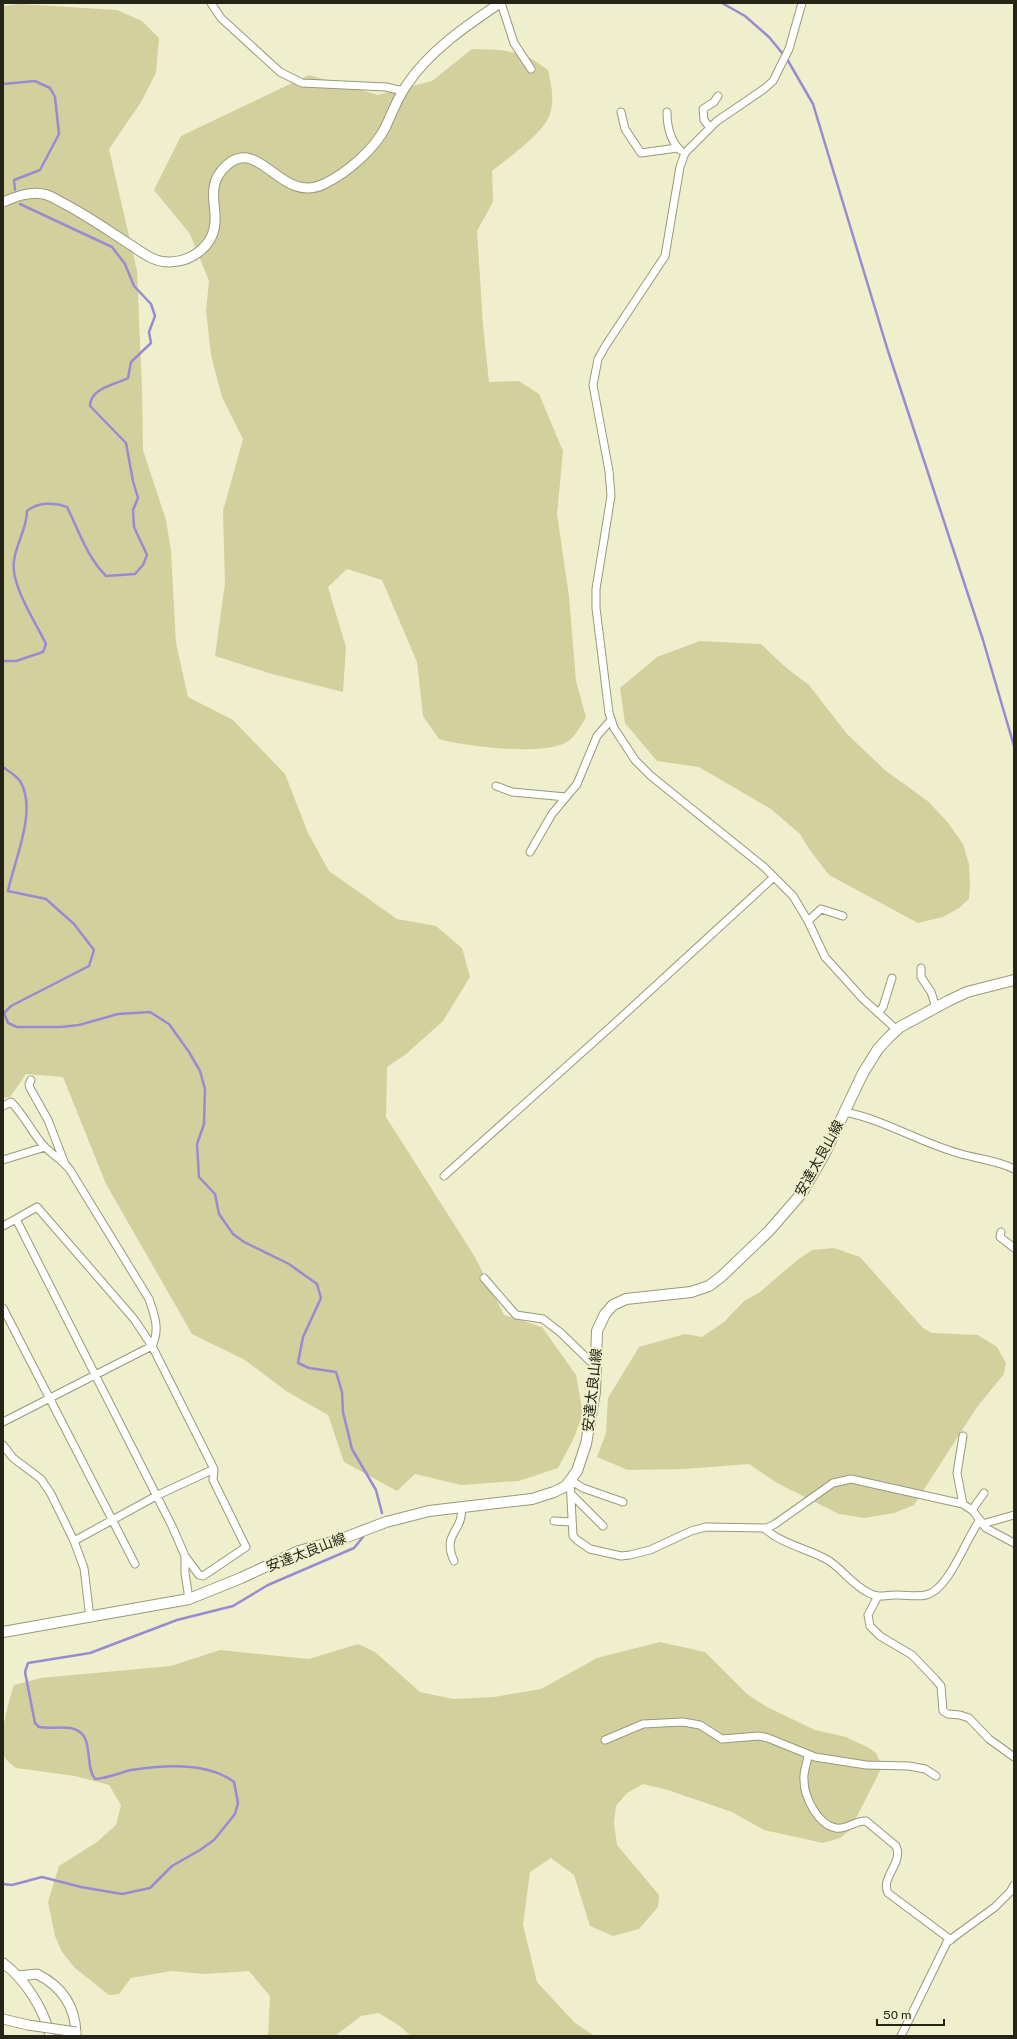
<svg xmlns="http://www.w3.org/2000/svg" width="1017" height="2039" viewBox="0 0 1017 2039" font-family="'Public Sans','Noto Sans JP',sans-serif">
	<style>
		.green { fill: #d2d09d }
		.lines { fill: none; stroke-linecap: round; stroke-linejoin: round }
		.stream { stroke: #988bd2; stroke-width: 2.5 }
		.minor-casing { stroke: #9a997a; stroke-width: 9 }
		.tertiary-casing { stroke: #9a997a; stroke-width: 11 }
		.secondary-casing { stroke: #9a997a; stroke-width: 12 }
		.minor { stroke: #fff; stroke-width: 7 }
		.tertiary { stroke: #fff; stroke-width: 9 }
		.secondary { stroke: #fff; stroke-width: 10 }
		.tertiary-bridge-casing { stroke: #9a997a; stroke-width: 11; stroke-linecap: butt }
		.tertiary-bridge { stroke: #fff; stroke-width: 9 }
		.labels { text-anchor: middle; stroke-width: 4; stroke-linejoin: round; paint-order: stroke }
		.street-label { font-size: 14px; fill: #242417; stroke: #efefcd }
	</style>
	<rect width="100%" height="100%" fill="#efefcd"/>
	<path class="green" d="M 21,4 L 117,10 L 142,21 L 159,38 L 156,73 L 141,102 L 109,149 L 137,271 L 142,389 L 143,450 L 166,520 L 171,551 L 176,643 L 188,697 L 233,720 L 285,774 L 308,833 L 329,871 L 397,919 L 436,926 L 462,948 L 470,977 L 443,1021 L 405,1055 L 387,1067 L 386,1117 L 475,1257 L 504,1315 L 542,1327 L 576,1375 L 583,1414 L 573,1440 L 558,1468 L 519,1481 L 461,1485 L 415,1474 L 397,1491 L 344,1462 L 328,1415 L 286,1391 L 245,1360 L 192,1334 L 106,1184 L 63,1077 L 26,1074 L 10,1097 L 3,1098 L 3,6 Z
		M 472,49 L 501,50 L 526,55 L 548,70 C 551,84 555,99 550,114 C 544,133 508,158 492,171 L 493,202 L 477,231 L 483,325 L 489,382 L 519,381 L 539,394 L 563,451 L 557,514 L 569,596 L 576,681 L 586,717 C 582,724 577,733 571,739 C 552,758 463,746 439,739 L 423,716 L 417,662 L 382,580 L 347,569 L 328,587 L 346,647 L 343,692 L 272,674 L 215,656 L 225,583 L 223,511 L 243,439 L 222,397 L 211,355 L 206,311 L 209,281 L 190,234 L 154,190 L 181,136 L 309,75 L 378,95 L 432,81 Z
		M 700,641 L 761,644 L 784,666 L 809,685 L 847,734 L 886,771 L 929,802 L 949,824 L 963,844 L 969,864 L 970,885 L 969,899 L 959,908 L 943,917 L 918,923 L 829,875 L 809,849 L 800,834 L 771,809 L 699,767 L 657,761 L 625,723 L 620,688 L 657,657 Z
		M 834,1248 L 860,1257 L 923,1328 L 932,1333 L 978,1335 L 997,1347 L 1006,1363 L 1004,1374 L 977,1407 L 914,1505 L 894,1513 L 865,1518 L 839,1514 L 777,1483 L 749,1464 L 684,1469 L 628,1470 L 597,1457 L 606,1433 L 608,1398 L 639,1347 L 685,1334 L 702,1337 L 724,1322 L 744,1301 L 760,1292 L 796,1261 L 812,1250 Z
		M 660,1642 L 705,1652 L 747,1694 L 767,1707 L 815,1730 L 846,1737 L 869,1748 L 876,1753 L 882,1767 L 850,1830 L 840,1838 L 823,1843 L 764,1830 L 732,1812 L 668,1790 L 643,1784 L 627,1793 L 616,1806 L 614,1823 L 617,1845 L 659,1895 L 658,1907 L 639,1929 L 613,1936 L 590,1926 L 574,1875 L 551,1858 L 530,1872 L 523,1925 L 537,1982 L 575,2023 L 595,2036 L 411,2036 L 401,2027 L 379,2013 L 361,2016 L 335,2036 L 268,2036 L 270,1996 L 249,1971 L 205,1974 L 172,1971 L 131,1978 L 119,1994 L 109,1995 L 75,1968 L 62,1952 L 55,1936 L 48,1902 L 59,1866 L 97,1842 L 116,1825 L 121,1805 L 109,1785 L 75,1776 L 16,1768 C 11,1764 5,1760 3,1753 C 0,1736 8,1702 14,1685 L 41,1678 L 171,1666 L 220,1650 L 309,1659 L 358,1644 L 375,1652 L 420,1692 L 453,1699 L 494,1697 L 541,1689 L 597,1658 Z"/>
	<g class="lines">
		<path class="stream" d="M 722,3 L 745,16 L 769,37 L 787,59 L 813,104 L 888,351 L 983,640 L 1014,746
			M 3,84 L 35,81 L 50,88 L 55,97 L 59,134 L 40,170 L 14,180 L 15,190
			M 3,661 L 16,661 L 43,652 L 46,644 C 36,623 10,584 14,561 C 16,543 27,529 27,511 C 38,502 54,502 67,507 C 79,531 87,557 106,576 L 135,574 L 143,565 L 147,555 L 134,527 L 133,510 L 138,498 L 133,481 L 126,443 L 90,406 C 90,388 115,385 128,378 L 131,362 L 151,343 L 149,332 L 155,316 L 151,304 L 134,286 L 125,264 L 112,247 L 20,204
			M 3,767 C 8,771 16,775 20,781 C 38,810 14,861 8,891 L 46,899 L 74,924 L 94,950 L 89,966 L 11,1006 L 4,1013 L 8,1023 L 17,1027 L 61,1027 L 79,1025 L 118,1014 L 150,1012 L 169,1024 L 189,1052 L 200,1071 L 205,1089 L 204,1124 L 197,1144 L 199,1177 L 215,1194 L 219,1214 L 233,1234 L 244,1242 L 289,1264 L 317,1284 L 321,1298 L 303,1337 L 298,1363 L 309,1368 L 336,1372 L 342,1392 L 343,1412 L 352,1449 L 376,1490 L 382,1513
			M 3,1884 L 12,1885 L 42,1877 L 81,1887 L 122,1894 L 150,1888 L 172,1866 L 200,1850 L 214,1840 L 235,1814 L 238,1803 L 234,1782 C 208,1762 162,1765 131,1770 C 119,1773 108,1778 95,1779 C 84,1766 95,1735 74,1729 C 63,1726 51,1729 39,1727 L 35,1723 L 25,1672 L 28,1663 L 90,1653 L 177,1620 L 233,1606 L 268,1585 L 354,1548 L 363,1537"/>
		<g class="minor-casing">
			<path id="minor" d="M 211,3 L 221,18 L 280,72 L 302,83 L 386,87 L 403,91
				M 501,3 L 514,43 L 531,69
				M 802,3 L 789,49 L 773,81 L 764,89 L 717,121 L 685,153 L 680,167 L 665,256 L 606,345 L 598,359 L 593,385 L 609,471 L 611,496 L 596,589 L 596,608 L 609,713 L 614,728 L 635,760 L 651,776 L 764,867 L 793,896 L 808,921 L 825,957 L 863,999 L 897,1030
				M 621,112 L 625,129 L 641,153 L 677,148
				M 667,112 C 667,125 670,140 680,150
				M 710,128 L 704,120 L 703,109 L 714,102 L 718,96
				M 496,786 L 512,792 L 566,797
				M 530,852 L 552,814 L 577,784 L 597,736 L 611,720
				M 808,921 L 821,909 L 843,916
				M 921,968 L 921,977 L 931,992 L 936,1007
				M 878,1013 L 883,1007 L 892,978
				M 31,1080 L 29,1084 L 30,1088 L 48,1120 L 65,1164
				M 3,1106 L 11,1102 C 24,1115 31,1131 43,1145 C 51,1154 63,1160 70,1170 L 149,1299 C 155,1316 160,1330 152,1346 L 3,1422
				M 845,1112 C 885,1120 919,1142 958,1153 C 976,1159 997,1160 1014,1169
				M 3,1160 L 45,1147
				M 444,1176 L 616,1022 L 774,877
				M 16,1219 L 37,1207 L 134,1319 L 152,1346 L 214,1469
				M 3,1226 L 16,1219 L 172,1526 L 185,1556 L 185,1573 L 189,1599
				M 1001,1232 L 1000,1237 L 1014,1248
				M 484,1278 L 516,1315 L 543,1319 L 561,1333 L 596,1367
				M 3,1308 L 135,1564
				M 3,1445 L 13,1458 L 41,1479 L 51,1494 L 74,1541 L 84,1568 L 90,1618
				M 570,1480 L 573,1536 L 577,1540 L 590,1549 L 621,1556 L 630,1555 L 650,1550 L 691,1531 L 706,1527 L 767,1528 L 775,1524 L 833,1483 L 851,1479 L 963,1504 L 973,1511 L 986,1528 L 1014,1543
				M 570,1480 L 583,1488 L 623,1502
				M 571,1494 L 603,1526
				M 963,1504 L 957,1473 L 963,1436
				M 972,1510 L 984,1493
				M 554,1521 L 572,1522
				M 982,1524 L 1014,1515
				M 764,1528 C 782,1544 805,1548 826,1559 C 841,1567 851,1584 869,1593 C 879,1599 888,1594 898,1595 C 907,1595 917,1597 926,1595 C 949,1590 966,1538 980,1520
				M 74,1541 L 158,1495 L 214,1469 L 213,1480 L 246,1547 L 203,1576 L 199,1575 L 185,1556
				M 454,1561 C 441,1532 465,1532 461,1506
				M 878,1596 L 868,1615 L 870,1626 L 880,1636 L 912,1655 L 935,1679 L 941,1686 L 943,1711 L 948,1714 L 960,1715 L 969,1718 L 989,1739 L 1014,1757
				M 605,1740 L 643,1724 L 683,1722 L 700,1725 L 722,1739 L 759,1736 L 768,1738 L 815,1757 L 866,1765 L 909,1766 L 925,1769 L 936,1776
				M 808,1756 C 807,1764 803,1772 804,1780 C 804,1797 818,1825 836,1828 C 846,1830 856,1820 866,1821 L 896,1846 C 904,1863 880,1877 888,1893 L 951,1940
				M 901,2036 L 947,1942 L 995,1907 L 1010,1892 L 1014,1885"/>
		</g>
		<g class="tertiary-casing">
			<path id="tertiary" d="M 3,202 C 15,197 30,191 43,194 C 49,195 56,199 61,202 C 87,215 110,232 134,247 C 145,255 157,263 171,262 C 193,261 214,245 215,222 C 216,211 212,199 214,188 C 215,179 220,171 227,165 C 260,136 281,205 324,184 C 347,173 375,149 386,126 C 392,113 397,99 406,86 C 429,51 466,26 500,3
				M 3,1963 C 25,1979 44,2009 50,2036
				M 18,1976 L 37,1974 C 63,1987 76,2008 76,2036
				M 3,2019 L 28,2025"/>
		</g>
		<g class="secondary-casing">
			<path id="secondary" d="M 3,1632 L 189,1599 L 241,1578 L 299,1551 L 339,1540 L 386,1522 L 429,1511 L 532,1499 L 554,1492 L 566,1486 L 577,1471 L 586,1444 L 595,1392 L 597,1331 L 605,1314 L 613,1305 L 626,1299 L 691,1292 L 709,1286 L 722,1276 L 769,1231 L 802,1193 L 824,1155 L 863,1073 L 878,1049 L 889,1037 L 900,1027 L 948,1001 L 967,992 L 1014,980"/>
		</g>
		<use href="#minor" class="minor"/>
		<use href="#tertiary" class="tertiary"/>
		<use href="#secondary" class="secondary"/>
		<g class="tertiary-bridge-casing">
			<path id="tertiary-bridge" d="M 28,2025 L 76,2032"/>
		</g>
		<use href="#tertiary-bridge" class="tertiary-bridge"/>
	</g>
	<g class="labels">
		<g class="street-label">
			<text transform="translate(819 1158) rotate(-61)" y="5">安達太良山線</text>
			<text transform="translate(592 1390) rotate(-84)" y="5">安達太良山線</text>
			<text transform="translate(306 1552) rotate(-21)" y="5">安達太良山線</text>
		</g>
	</g>
	<rect width="1017" height="2039" fill="none" stroke="#242417" stroke-width="8"/>
	<path d="M877 2019v6h67v-6" fill="none" stroke="#242417" stroke-width="2"/>
	<text x="883" y="2019" font-size="12" fill="#242417" stroke="#efefcd" stroke-width="3" paint-order="stroke">50 m</text>
</svg>
